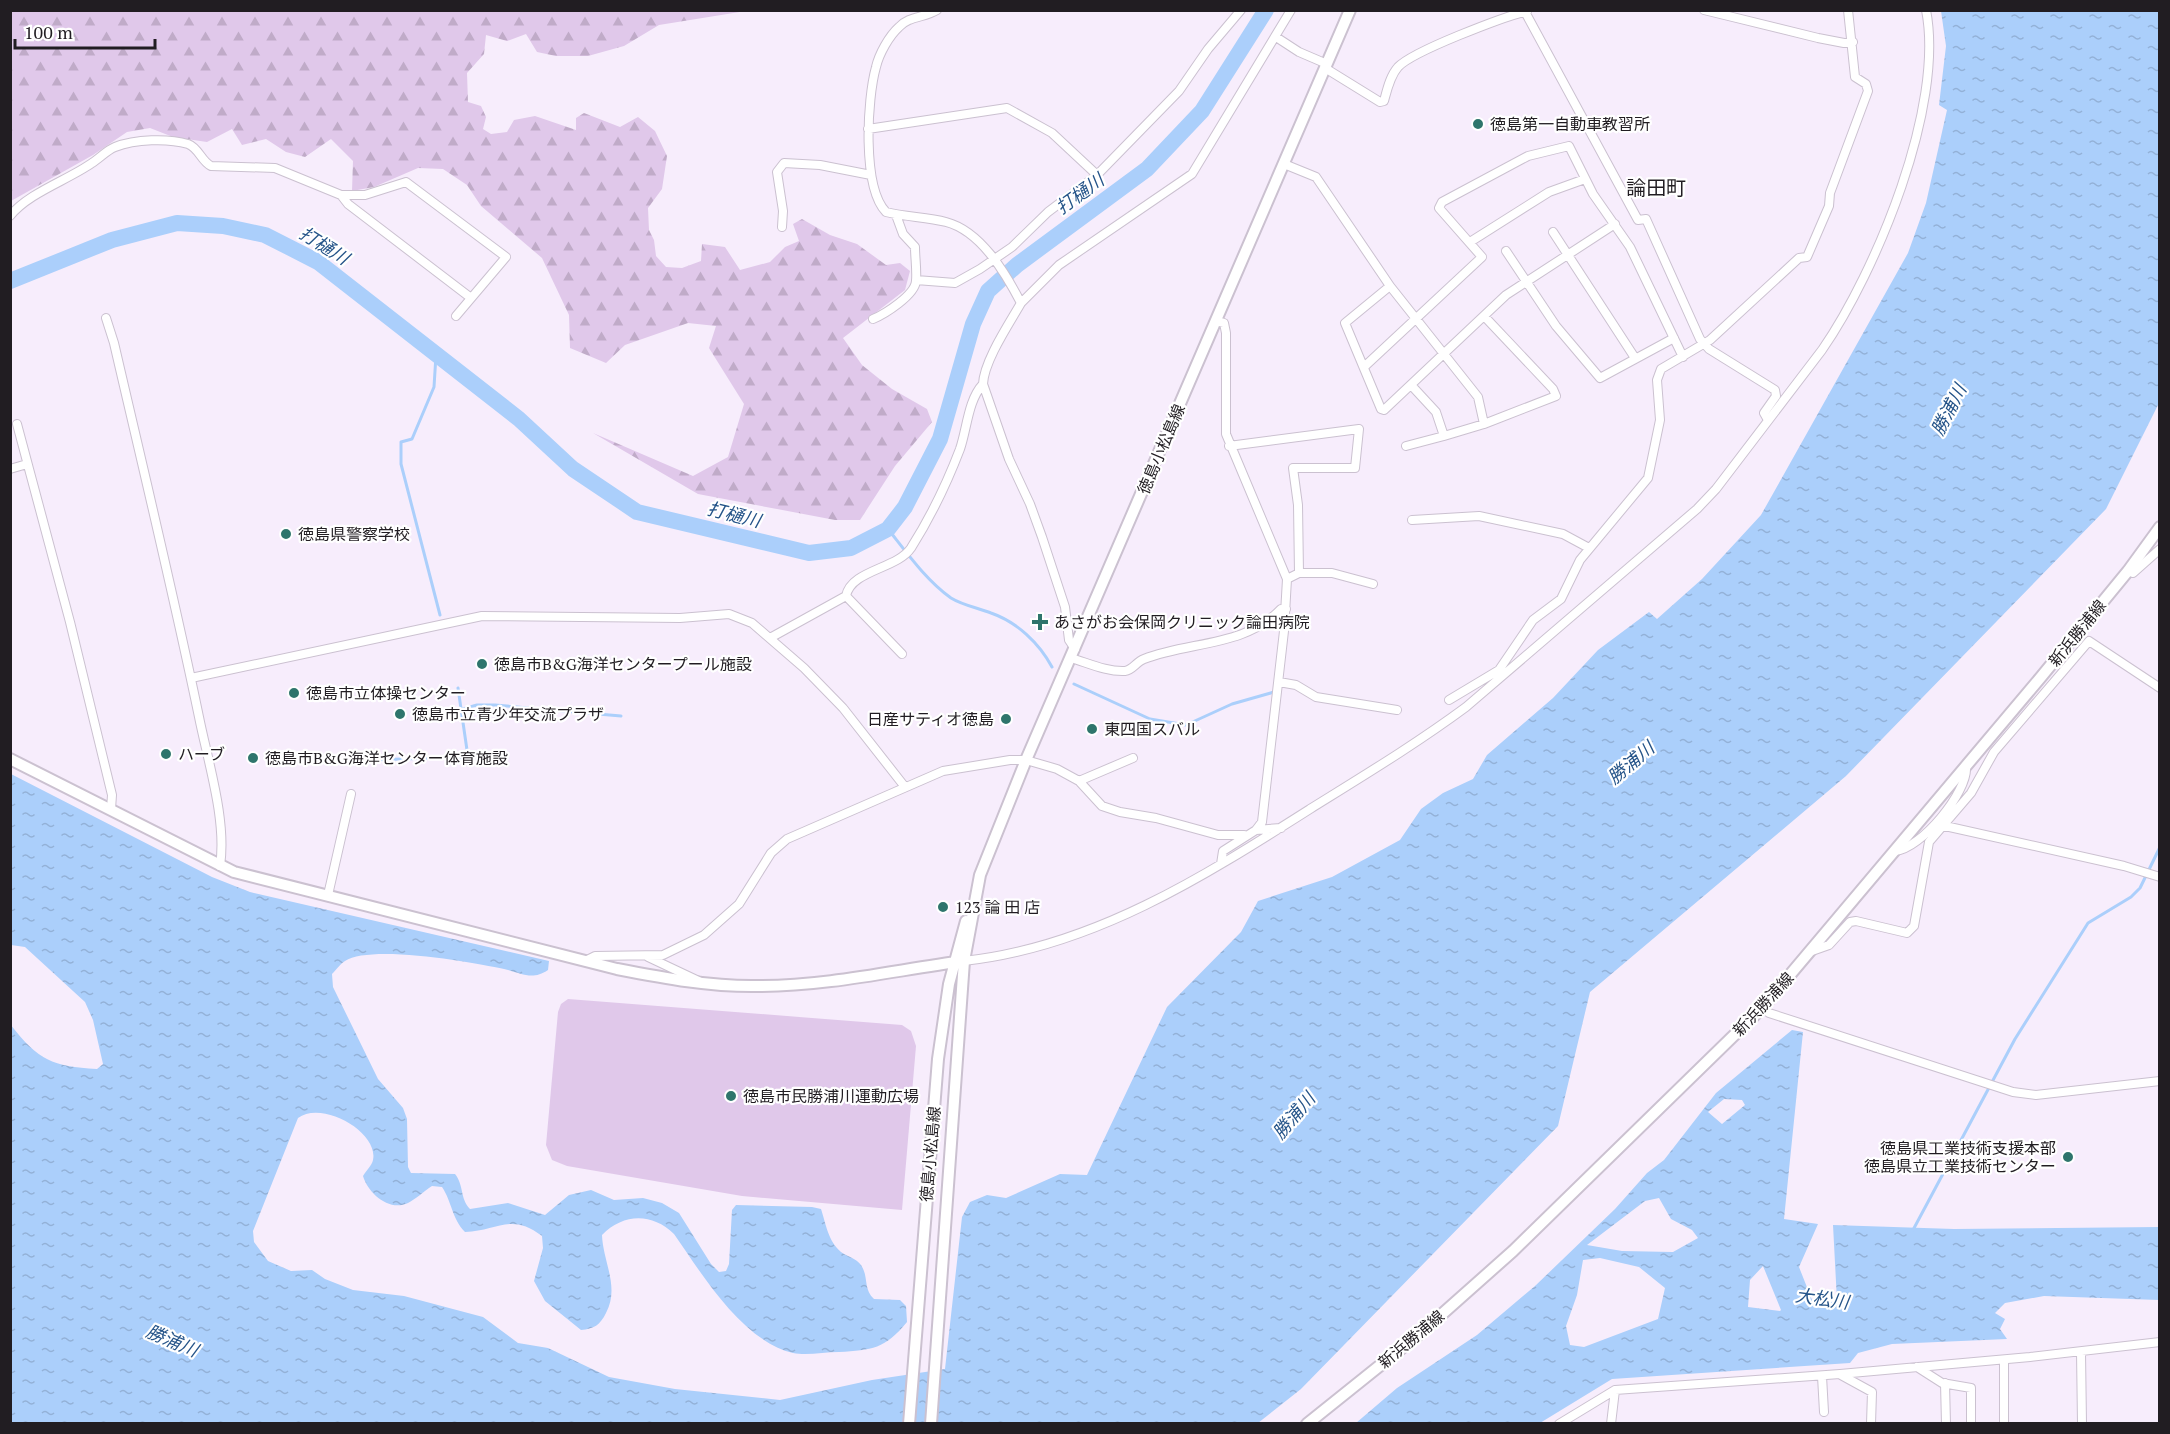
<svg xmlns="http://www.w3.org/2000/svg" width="2170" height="1434" viewBox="0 0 2170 1434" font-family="'PT Serif','Noto Sans JP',serif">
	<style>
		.forest { fill: url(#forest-firs) }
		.park { fill: #e0c8ea }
		.water { fill: url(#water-ripples); fill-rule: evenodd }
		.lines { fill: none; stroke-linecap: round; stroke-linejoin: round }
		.stream { stroke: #abcffb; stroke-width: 3 }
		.river { stroke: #abcffb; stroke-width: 16 }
		.street-casing { stroke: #cbc1d0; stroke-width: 10 }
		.secondary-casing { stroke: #cbc1d0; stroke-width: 14 }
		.street { stroke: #fff; stroke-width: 8 }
		.secondary { stroke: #fff; stroke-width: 10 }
		.poi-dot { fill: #2e756c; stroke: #fff; stroke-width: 2 }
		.labels { text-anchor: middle; stroke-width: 4.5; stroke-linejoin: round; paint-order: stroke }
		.poi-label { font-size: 16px; fill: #211d22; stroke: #fff; text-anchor: start }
		.street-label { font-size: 16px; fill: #211d22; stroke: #fff }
		.water-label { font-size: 18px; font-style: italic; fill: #255489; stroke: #fff }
		.quarter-label { font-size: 20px; fill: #211d22; stroke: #fff }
	</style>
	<defs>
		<pattern id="forest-firs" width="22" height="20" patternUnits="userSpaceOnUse" patternTransform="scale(1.5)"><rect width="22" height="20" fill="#e0c8ea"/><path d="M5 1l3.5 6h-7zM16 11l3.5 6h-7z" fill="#c0abc8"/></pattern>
		<pattern id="water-ripples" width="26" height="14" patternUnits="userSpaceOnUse" patternTransform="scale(1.5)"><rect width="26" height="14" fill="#abcffb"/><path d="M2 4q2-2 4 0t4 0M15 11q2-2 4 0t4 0" fill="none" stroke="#93b1d7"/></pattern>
	</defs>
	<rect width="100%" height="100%" fill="#f7edfc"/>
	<path class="forest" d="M 11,11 L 746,11 L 659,25 L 624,46 L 588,56 L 556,56 L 537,52 L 526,34 L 507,41 L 486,35 L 484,54 L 467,73 L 468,102 L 481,106 L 486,117 L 483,129 L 491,134 L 507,132 L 514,120 L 535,116 L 576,130 L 576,118 L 584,113 L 620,127 L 638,117 L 655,131 L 667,156 L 662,189 L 648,208 L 649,230 L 654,240 L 656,256 L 666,267 L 682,268 L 701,261 L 702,244 L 725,247 L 740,270 L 770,262 L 785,247 L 799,241 L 793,224 L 802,219 L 830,235 L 857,244 L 886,265 L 900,263 L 910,271 L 905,290 L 843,338 L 862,365 L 892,389 L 927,409 L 932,422 L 895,466 L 860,520 L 835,520 L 698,494 L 593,433 L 693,476 L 728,457 L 744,404 L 709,348 L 716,326 L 688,323 L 625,345 L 606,363 L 570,348 L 569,315 L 542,258 L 481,206 L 467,185 L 443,169 L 418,168 L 374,187 L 352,191 L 353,161 L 331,139 L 305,157 L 286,152 L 266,139 L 242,145 L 232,129 L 207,142 L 173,137 L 150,128 L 127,132 L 93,155 L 11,201 Z"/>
	<path class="park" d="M 568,999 L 902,1025 L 911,1031 L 916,1046 L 902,1210 L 742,1196 L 567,1166 L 552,1160 L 546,1145 L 558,1012 L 561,1004 Z"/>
	<path class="water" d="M 1941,11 L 2159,11 L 2159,403 L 2106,509 L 1846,776 L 1590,992 L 1558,1126 L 1301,1389 L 1258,1423 L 11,1423 L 10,1024 C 39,1061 52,1066 97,1069 L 103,1064 L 93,1020 L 85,1002 L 25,947 L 11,945 L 11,774 L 212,877 L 250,892 L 549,961 L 548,970 C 532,981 521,973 504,969 C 473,962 370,944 345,961 C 340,964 336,970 332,974 L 333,987 L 378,1079 L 403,1108 L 407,1119 L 408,1167 L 411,1173 L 455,1174 C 464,1185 460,1199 470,1209 L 508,1203 L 545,1215 L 569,1195 L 591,1190 L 614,1200 L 643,1198 L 662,1203 L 679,1213 L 711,1264 L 719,1272 L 726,1271 L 729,1264 L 732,1210 L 736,1205 L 812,1207 L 821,1209 C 826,1224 828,1241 841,1252 C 848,1257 856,1258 861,1265 C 869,1277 863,1289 874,1299 L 900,1300 L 906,1306 L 907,1322 C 885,1349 872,1350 839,1352 C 824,1352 807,1356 793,1353 C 742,1341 702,1274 674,1234 C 652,1213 624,1213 602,1235 C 603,1262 620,1287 606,1313 C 600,1325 594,1329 581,1330 L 545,1301 L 534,1281 L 543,1248 L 542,1236 C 511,1212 497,1231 465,1232 C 452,1219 452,1202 442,1187 L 432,1186 C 424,1191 416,1199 408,1203 C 389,1212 368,1193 363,1176 C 366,1171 372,1165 373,1160 C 379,1132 322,1100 298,1118 L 253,1231 L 254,1242 L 268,1261 L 291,1271 L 312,1270 L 325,1279 L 353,1290 L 404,1296 L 483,1317 L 518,1343 L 548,1348 L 609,1377 L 675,1389 L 780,1400 L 872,1380 L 945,1369 L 962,1217 L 970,1202 L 987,1195 L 1006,1198 L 1060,1174 L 1087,1175 L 1167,1007 L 1241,932 L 1258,901 L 1332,877 L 1400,840 L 1421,809 L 1443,793 L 1473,779 L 1487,755 L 1553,698 L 1598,650 L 1649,612 L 1657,619 L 1702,579 L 1761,515 L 1908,253 L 1926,203 L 1947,110 L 1939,105 L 1946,46 Z
		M 1792,1030 L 1803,1032 L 1784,1219 L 1818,1224 L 1799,1267 L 1814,1305 L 1837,1301 L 1833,1225 L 1954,1229 L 2159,1227 L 2159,1300 L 2044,1296 L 2005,1303 L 1995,1313 L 2005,1319 L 2000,1329 L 2007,1339 L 1892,1344 L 1858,1353 L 1850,1363 L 1612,1379 L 1540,1423 L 1356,1423 L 1397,1388 L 1477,1335 L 1535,1286 L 1615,1209 L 1647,1173 L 1664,1160 L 1716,1093 ZM 1724,1099 L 1742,1100 L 1745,1105 L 1722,1124 L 1708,1112 ZM 1659,1198 L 1671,1219 L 1692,1230 L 1698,1238 L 1673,1252 L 1622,1251 L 1587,1245 L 1645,1201 ZM 1600,1258 L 1639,1267 L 1665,1288 L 1658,1319 L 1584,1347 L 1570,1345 L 1566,1326 L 1577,1295 L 1583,1260 ZM 1763,1266 L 1781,1310 L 1780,1311 L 1748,1307 L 1750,1280 Z"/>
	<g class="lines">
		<path class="stream" d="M 436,355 L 434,387 L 412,439 L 401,442 L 401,464 L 440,615
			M 888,529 C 907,553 926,580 951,598 C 962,605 978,608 991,613 C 1017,622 1039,643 1052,667
			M 1074,684 L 1150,719 L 1186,725 L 1232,704 L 1274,692
			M 463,709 L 477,705 L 495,705 L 621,716
			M 370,760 L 468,757 L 458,688
			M 1913,1230 L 2015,1039 L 2088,923 L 2131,897 L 2140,888 L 2160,847"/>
		<path class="river" d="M 10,281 L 112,240 L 177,223 L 223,226 L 265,235 L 318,262 L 519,419 L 573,469 L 637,512 L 809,553 L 851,548 L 888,529 L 905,507 L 940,439 L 973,324 L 988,291 L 1017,265 L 1147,169 L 1202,111 L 1266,10"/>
		<g class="street-casing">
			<path id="street" d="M 937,10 C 924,18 909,16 899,27 C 889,36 879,54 876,67 C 867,99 862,187 886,212 C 906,217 927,217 946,222 C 981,231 1006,274 1021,303 C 1009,324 984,361 983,384 L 1009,459 L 1030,504 L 1042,537 L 1065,607 L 1069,640 L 1075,649
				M 1524,10 L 1638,220 L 1646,219 L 1700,339 L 1709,349 L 1775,390 L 1776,396 L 1764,413 L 1768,420
				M 1704,10 L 1818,38 L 1844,43 L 1853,42
				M 1276,37 L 1299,52 L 1327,64
				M 1325,68 L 1380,102 L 1384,101 C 1387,90 1390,76 1398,67 C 1413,51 1503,17 1527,11
				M 868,129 L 1007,108 L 1052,133 L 1097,175 L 1048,212 L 1012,247 L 980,269 L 955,283 L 916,280
				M 1284,164 L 1316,177 L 1390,286 L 1345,323 L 1381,409 L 1384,410 L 1506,295 L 1615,224
				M 1097,175 L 1179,91 L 1208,49 L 1241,10
				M 341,195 L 365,195 L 406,182 L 506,257 L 456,316
				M 10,216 C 28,193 68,180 92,163 C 100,158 107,150 115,147 C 135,139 168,138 188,144 C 199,148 201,161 211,166 L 275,168 L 341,195 L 348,204 L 471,298
				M 782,227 L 783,211 L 777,172 L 784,163 L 820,165 L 871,175
				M 1553,232 L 1635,358
				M 1470,242 L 1549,192 L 1585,179
				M 1506,251 L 1556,326 L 1600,378 L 1674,338
				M 1390,286 L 1478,397 L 1484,424
				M 1021,303 L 1059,265 L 1192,174 L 1291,10
				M 106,318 L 114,343 C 143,468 173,592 199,717 C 208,762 227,821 220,866
				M 873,319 C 885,314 915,295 916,281 C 917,270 915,258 915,247 L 903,234 L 896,215
				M 1216,321 L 1224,323 L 1226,333 L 1226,434 L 1287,579
				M 1364,367 L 1482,257 L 1439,208 L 1442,202 L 1528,156 L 1569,146 L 1593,194 L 1630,247 L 1683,357
				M 17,424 L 70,622 L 112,795 L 111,809
				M 1444,436 L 1484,424 L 1556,396 L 1553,389 L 1484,316
				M 1229,446 L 1359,429 L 1355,468 L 1293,468 L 1298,505 L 1299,573 L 1332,573 L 1373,584
				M 1406,446 L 1444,436 L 1436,412 L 1411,385
				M 10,469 L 27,464
				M 1412,520 L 1479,516 L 1563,534 L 1589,548
				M 2128,571 L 2133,573 L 2160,549
				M 846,596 C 851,570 897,569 911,548 C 930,518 947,483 960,449 C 967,429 968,400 983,384
				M 770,638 L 846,596 L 902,654
				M 1071,658 C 1088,663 1107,672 1125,671 C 1133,670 1136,662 1144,659 C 1190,641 1245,647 1281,609 L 1286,609
				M 191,678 L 482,616 L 680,618 L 729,614 L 752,623 L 804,668 L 843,708 L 905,787
				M 1279,682 L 1296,685 L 1316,697 L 1397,710
				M 1449,700 L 1499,670 L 1533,620 L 1561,599 L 1580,560 L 1648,478 L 1660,420 L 1657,380 L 1661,369 L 1710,340 L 1799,258 L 1807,257 L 1829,206 L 1830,193 L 1868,91 L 1866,84 L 1855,77 L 1848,10
				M 1079,781 L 1133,758
				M 1936,824 L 2124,866 L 2160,877
				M 1256,830 L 1281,828
				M 1895,851 C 1921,849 1968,792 1966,767
				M 1221,864 L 1223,851 L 1256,830 L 1262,822 L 1284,631 L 1287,579 L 1299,573
				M 328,895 L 351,794
				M 1812,951 L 1829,945 L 1850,922 L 1856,921 L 1907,933 L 1914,926 L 1929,842 L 1971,793 L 1994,752 L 2089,641 L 2160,688
				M 648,957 L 701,982
				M 587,960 L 595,956 L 663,955 L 704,935 L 739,904 L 771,853 L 787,839 L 943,771 L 1010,760 L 1026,760 L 1057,769 L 1079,781 L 1102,806 L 1120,812 L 1156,818 L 1218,835 L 1244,835
				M 964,961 C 1093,947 1203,877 1310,809 C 1363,776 1416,744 1466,707 L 1697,509 L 1716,489 L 1822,350 C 1876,272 1945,106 1926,10
				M 1762,1008 L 1769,1013 L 2013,1092 L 2036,1095 L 2160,1081
				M 2081,1352 L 2082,1424
				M 2004,1360 L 2004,1424
				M 1917,1367 L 1942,1383 L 1971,1388 L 1971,1424
				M 1841,1375 L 1872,1392 L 1871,1424
				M 1822,1376 L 1824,1412
				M 1945,1383 L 1946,1424
				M 1559,1424 L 1615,1390 L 1840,1374 L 2030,1357 L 2160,1342
				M 1611,1424 L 1615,1390"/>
		</g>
		<g class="secondary-casing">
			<path id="secondary" d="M 10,759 L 234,872 L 617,969 C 664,978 711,987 759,986 C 828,986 896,970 964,961
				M 909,1424 L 938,1059 L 949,984 L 966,921
				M 931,1424 L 964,961 L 980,875 L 1026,760 L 1350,10
				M 1307,1424 L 1423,1331 L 1513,1251 L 1762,1008 L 2041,677 L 2128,571 L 2160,527"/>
		</g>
		<use href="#street" class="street"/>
		<use href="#secondary" class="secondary"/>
	</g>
	<g class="poi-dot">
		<circle cx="1478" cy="124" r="6"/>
		<circle cx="286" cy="534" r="6"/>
		<path d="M1037 613h6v6h6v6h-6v6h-6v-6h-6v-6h6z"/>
		<circle cx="482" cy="664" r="6"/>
		<circle cx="294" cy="693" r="6"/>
		<circle cx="400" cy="714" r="6"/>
		<circle cx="1006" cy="719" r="6"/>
		<circle cx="1092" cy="729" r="6"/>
		<circle cx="166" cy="754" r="6"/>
		<circle cx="253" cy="758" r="6"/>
		<circle cx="943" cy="907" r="6"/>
		<circle cx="731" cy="1096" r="6"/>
		<circle cx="2068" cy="1157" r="6"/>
	</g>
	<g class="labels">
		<g class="poi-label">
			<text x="1490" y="130">徳島第一自動車教習所</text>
			<text x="298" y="540">徳島県警察学校</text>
			<text x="1054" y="628">あさがお会保岡クリニック論田病院</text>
			<text x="494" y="670">徳島市B&amp;G海洋センタープール施設</text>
			<text x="306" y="699">徳島市立体操センター</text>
			<text x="412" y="720">徳島市立青少年交流プラザ</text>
			<text x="994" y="725" text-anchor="end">日産サティオ徳島</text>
			<text x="1104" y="735">東四国スバル</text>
			<text x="178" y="760">ハーブ</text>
			<text x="265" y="764">徳島市B&amp;G海洋センター体育施設</text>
			<text x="955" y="913">123 論 田 店</text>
			<text x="743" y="1102">徳島市民勝浦川運動広場</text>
			<text x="2056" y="1154" text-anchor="end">徳島県工業技術支援本部<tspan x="2056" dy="18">徳島県立工業技術センター</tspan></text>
		</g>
		<g class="street-label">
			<text transform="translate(1161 449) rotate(-67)" y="6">徳島小松島線</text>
			<text transform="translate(2077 633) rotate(-51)" y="6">新浜勝浦線</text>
			<text transform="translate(1763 1004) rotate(-47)" y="6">新浜勝浦線</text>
			<text transform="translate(930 1154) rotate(-85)" y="6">徳島小松島線</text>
			<text transform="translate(1411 1339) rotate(-40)" y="6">新浜勝浦線</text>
		</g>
		<g class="water-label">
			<text transform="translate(1080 194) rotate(-36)" y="6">打樋川</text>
			<text transform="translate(324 246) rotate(32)" y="6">打樋川</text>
			<text transform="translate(1949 410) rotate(-63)" y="6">勝浦川</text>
			<text transform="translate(734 515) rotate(14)" y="6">打樋川</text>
			<text transform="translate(1631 763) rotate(-40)" y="6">勝浦川</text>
			<text transform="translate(1294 1116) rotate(-50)" y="6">勝浦川</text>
			<text transform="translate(1822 1299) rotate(8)" y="6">大松川</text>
			<text transform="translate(172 1341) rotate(23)" y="6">勝浦川</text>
		</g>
		<g class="quarter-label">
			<text x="1656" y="195">論田町</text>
		</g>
	</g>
	<rect width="2170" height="1434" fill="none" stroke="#211d22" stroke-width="24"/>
	<path d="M15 39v9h140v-9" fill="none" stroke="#211d22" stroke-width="3"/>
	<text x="24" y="39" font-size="18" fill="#211d22" stroke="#ffffff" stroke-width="4.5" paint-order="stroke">100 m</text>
</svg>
